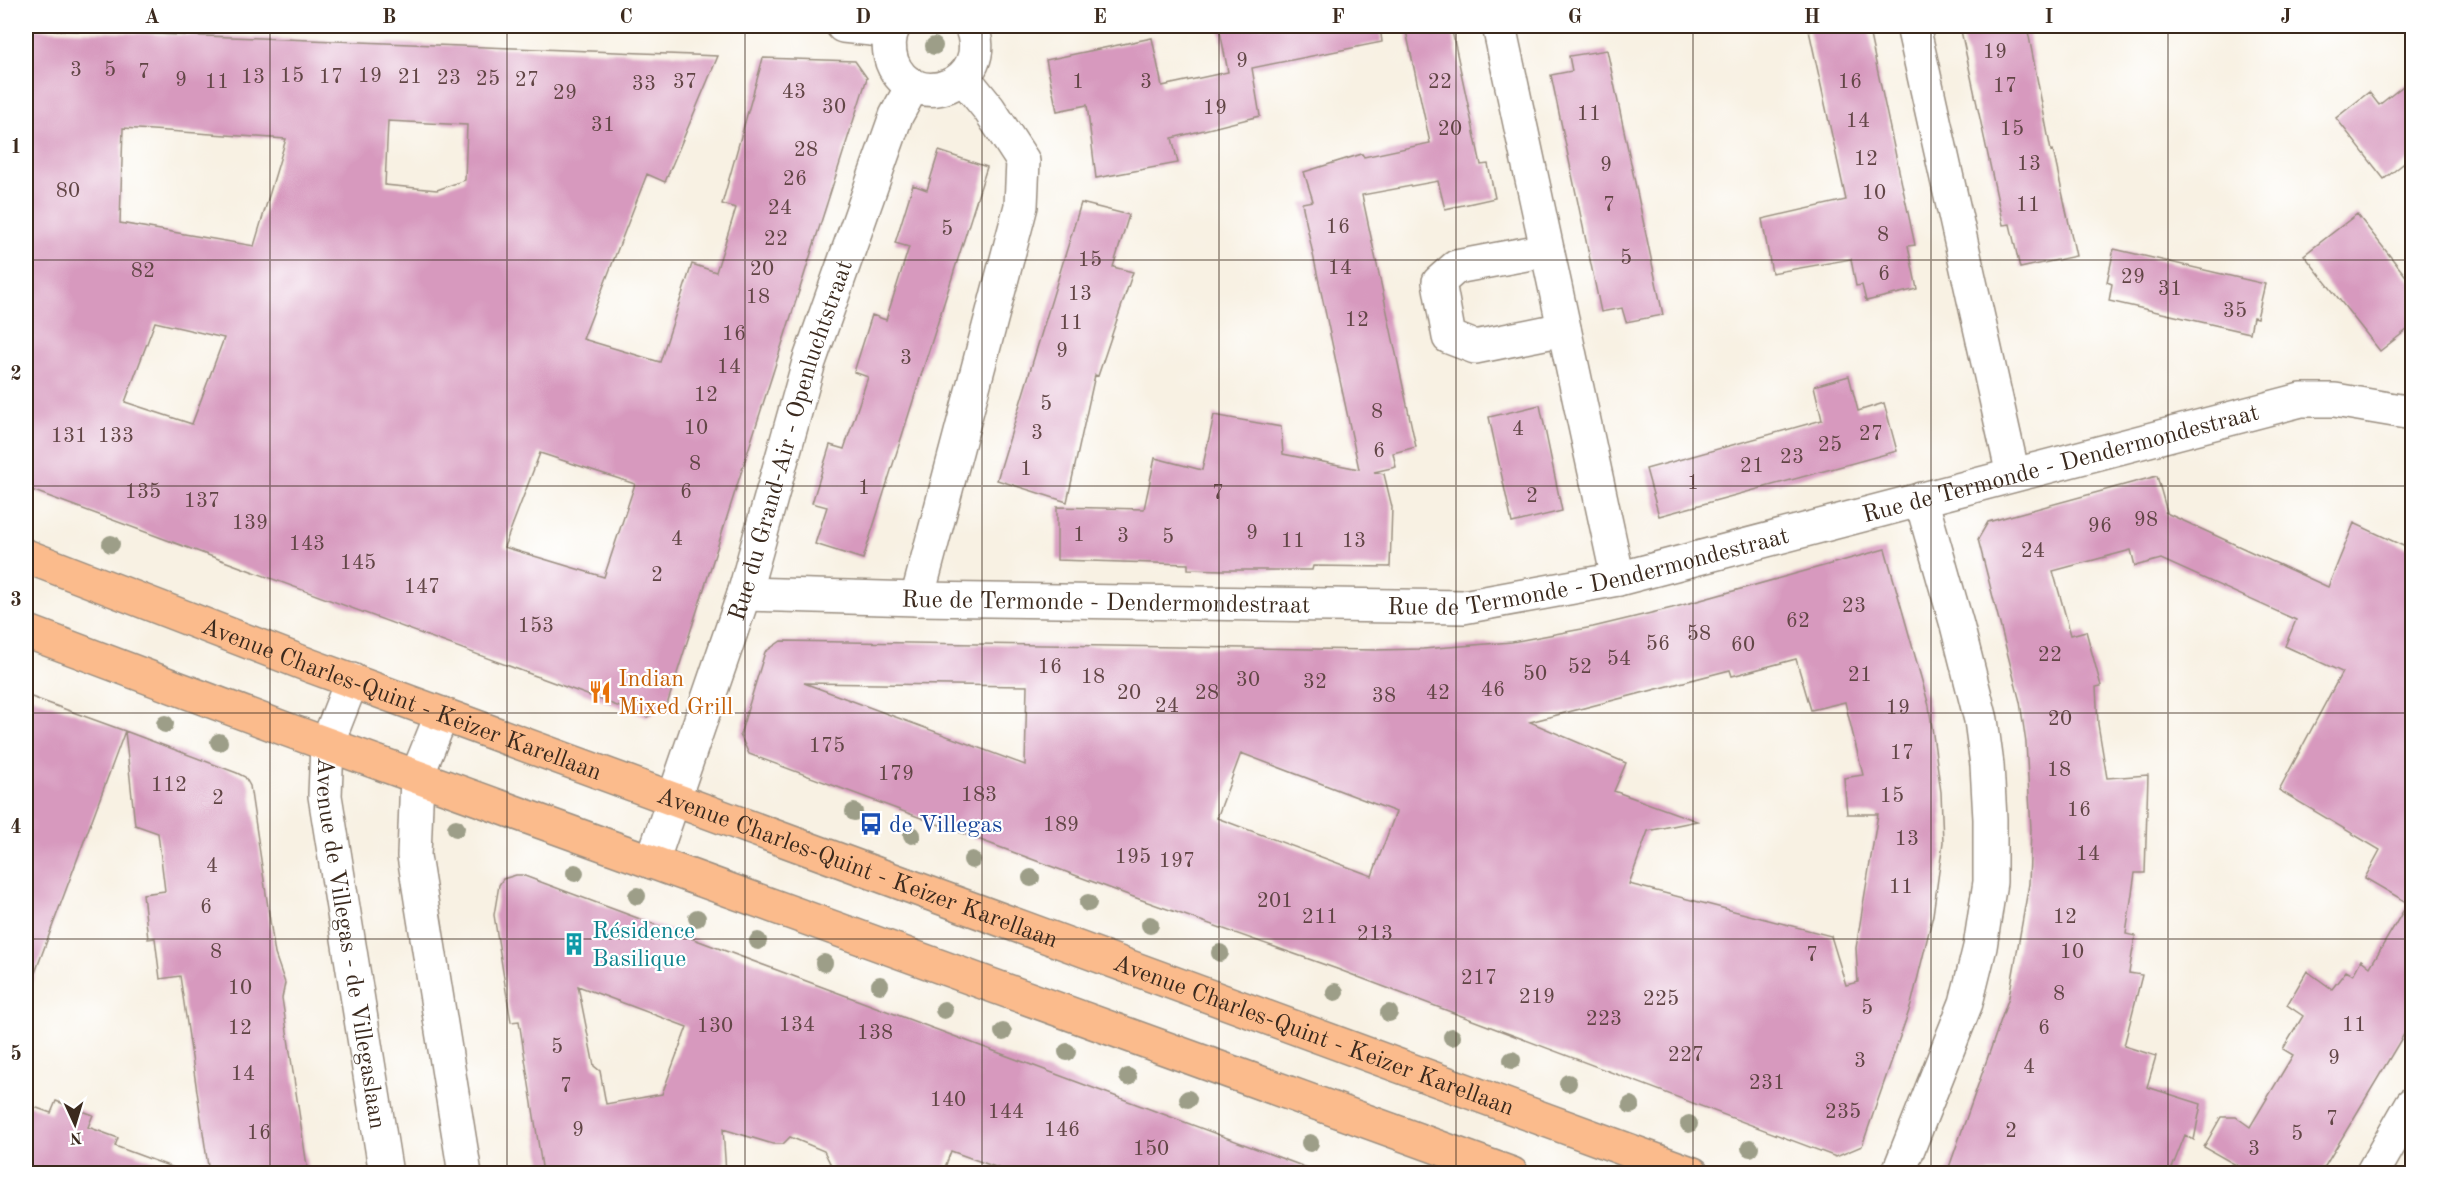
<svg xmlns="http://www.w3.org/2000/svg" width="2438" height="1199" viewBox="0 0 2438 1199" font-family="'Old Standard TT',serif">
	<style>
		.building { fill: #d799be; fill-rule: evenodd }
		.lines { fill: none; stroke-linecap: round; stroke-linejoin: round }
		.street-casing { stroke: #9a8e80; stroke-width: 36 }
		.primary-casing { stroke: #9a8e80; stroke-width: 36 }
		.street { stroke: #fff; stroke-width: 33 }
		.primary { stroke: #fbbb8c; stroke-width: 33 }
		.tree { fill: #9d9e88 }
		.grid { fill: none; stroke: #3b2a1e; stroke-width: 1.5; stroke-opacity: 0.55 }
		.labels { text-anchor: middle; stroke-width: 4.5; stroke-linejoin: round; paint-order: stroke }
		.number-label { font-size: 21px; fill: #624646 }
		.street-label { font-size: 24px; fill: #3b2a1e; stroke: #fff }
		.food-label { font-size: 24px; fill: #c56008; stroke: #fff; text-anchor: start }
		.transit-label { font-size: 24px; fill: #164399; stroke: #fff; text-anchor: start }
		.culture-label { font-size: 24px; fill: #0d838f; stroke: #fff; text-anchor: start }
		.neatline { fill: none; stroke: #3b2a1e; stroke-width: 2 }
		.grid-label { font-size: 20px; text-anchor: middle; font-weight: bold; fill: #3b2a1e }
	</style>
	<rect width="100%" height="100%" fill="#fff"/>
	<filter id="ink" filterUnits="userSpaceOnUse"><feTurbulence type="fractalNoise" baseFrequency=".0167" numOctaves="2"/><feDisplacementMap in="SourceGraphic" scale="12" xChannelSelector="R" yChannelSelector="G"/><feConvolveMatrix kernelMatrix="1 2 1 2 8 2 1 2 1" color-interpolation-filters="sRGB"/></filter>
	<filter id="wash" filterUnits="userSpaceOnUse"><feTurbulence type="fractalNoise" baseFrequency=".008" numOctaves="4" result="noise"/><feDisplacementMap in="SourceGraphic" scale="24" xChannelSelector="R" yChannelSelector="G"/><feGaussianBlur stdDeviation="1.35" result="paint"/><feColorMatrix in="noise" values="0 0 0 0 0 0 0 0 0 0 0 0 0 0 0 0 0 1.4 0 .05"/><feComposite in="paint" operator="in"/></filter>
	<g filter="url(#wash)">
		<rect width="100%" height="100%" fill="#f8f1e3"/>
		<g id="blocks">
			<path class="building" d="M 1219,26 L 1380,26 L 1382,42 L 1252,68 L 1260,116 L 1172,138 L 1178,163 L 1096,178 L 1087,105 L 1057,111 L 1046,60 L 1152,38 L 1162,86 L 1228,72 Z
				M 1405,26 L 1451,26 L 1481,165 L 1488,164 L 1495,198 L 1445,209 L 1438,181 L 1362,195 L 1416,447 L 1393,453 L 1396,467 L 1374,472 L 1384,474 L 1392,507 L 1390,567 L 1313,566 L 1312,570 L 1224,570 L 1188,569 L 1188,564 L 1057,560 L 1057,507 L 1144,509 L 1155,458 L 1202,470 L 1214,415 L 1281,427 L 1283,454 L 1359,469 L 1302,203 L 1313,201 L 1304,172 L 1362,154 L 1364,157 L 1430,143 Z
				M 1808,26 L 1868,26 L 1915,245 L 1908,246 L 1917,289 L 1866,301 L 1862,285 L 1856,286 L 1851,259 L 1772,273 L 1762,219 L 1846,200 Z
				M 1960,26 L 2027,26 L 2051,151 L 2053,150 L 2076,256 L 2020,268 L 2010,224 L 2003,225 Z
				M 26,29 L 718,56 L 665,182 L 647,174 L 583,339 L 660,362 L 692,264 L 716,272 L 736,208 L 722,204 L 763,58 L 855,61 L 867,78 L 666,708 L 647,717 L 26,488 ZM 388,121 L 467,125 L 465,180 L 437,190 L 385,185 ZM 123,128 L 286,139 L 254,246 L 120,223 ZM 155,322 L 224,338 L 192,424 L 125,402 ZM 540,453 L 635,484 L 604,577 L 504,547 Z
				M 1607,50 L 1663,315 L 1626,322 L 1622,308 L 1601,312 L 1551,75 L 1572,71 L 1569,56 Z
				M 2412,79 L 2412,157 L 2384,179 L 2336,118 L 2369,92 L 2379,105 Z
				M 939,151 L 987,167 L 863,559 L 815,544 L 827,507 L 812,503 L 830,445 L 844,449 L 868,377 L 854,372 L 872,315 L 886,320 L 909,247 L 895,243 L 913,185 L 927,190 Z
				M 1081,203 L 1129,215 L 1113,267 L 1133,272 L 1098,376 L 1095,375 L 1067,502 L 997,480 Z
				M 2357,214 L 2412,284 L 2412,326 L 2380,351 L 2304,255 Z
				M 2114,249 L 2265,284 L 2257,318 L 2253,317 L 2250,333 L 2109,301 L 2112,284 L 2107,282 Z
				M 1849,376 L 1858,411 L 1884,403 L 1897,451 L 1659,516 L 1646,469 L 1822,420 L 1814,386 Z
				M 1540,405 L 1562,511 L 1512,523 L 1489,417 Z
				M 2157,476 L 2167,512 L 2164,512 L 2328,587 L 2354,523 L 2412,550 L 2412,1021 L 2321,1173 L 2250,1173 L 2204,1147 L 2221,1117 L 2236,1117 L 2250,1127 L 2293,1055 L 2283,1049 L 2303,1016 L 2287,1005 L 2307,971 L 2332,989 L 2346,971 L 2353,975 L 2361,960 L 2370,967 L 2408,903 L 2365,878 L 2380,850 L 2279,790 L 2342,672 L 2285,646 L 2296,620 L 2161,559 L 2135,566 L 2131,550 L 2053,571 L 2071,635 L 2086,631 L 2101,686 L 2096,687 L 2098,724 L 2107,778 L 2148,775 L 2145,873 L 2135,873 L 2126,934 L 2135,936 L 2129,973 L 2142,975 L 2124,1046 L 2156,1056 L 2147,1087 L 2201,1104 L 2194,1140 L 2185,1135 L 2170,1173 L 1947,1173 L 2009,997 L 2029,884 L 2031,829 L 2026,743 L 2020,702 L 1978,539 L 1988,522 Z
				M 1885,549 L 1929,706 L 1941,792 L 1943,842 L 1933,915 L 1911,1005 L 1862,1146 L 1836,1157 L 1337,969 L 1139,899 L 749,754 L 740,735 L 765,652 L 781,641 L 1375,650 L 1423,649 L 1512,642 L 1593,627 L 1672,608 ZM 1796,659 L 1811,710 L 1845,702 L 1863,775 L 1844,778 L 1847,814 L 1878,814 L 1856,948 L 1858,982 L 1846,985 L 1831,936 L 1629,884 L 1648,831 L 1697,821 L 1614,791 L 1626,763 L 1530,722 L 1730,670 L 1732,676 ZM 804,683 L 1027,686 L 1025,765 ZM 1241,753 L 1396,812 L 1372,876 L 1217,818 Z
				M 26,695 L 125,731 L 29,989 L 26,988 Z
				M 125,731 L 237,773 L 245,777 L 250,786 L 275,954 L 285,983 L 282,998 L 308,1173 L 209,1173 L 180,976 L 160,979 L 155,938 L 148,939 L 143,894 L 165,891 L 158,833 L 135,825 Z
				M 516,875 L 522,875 L 1313,1170 L 1312,1173 L 1012,1173 L 951,1151 L 943,1173 L 845,1173 L 833,1169 L 824,1151 L 790,1137 L 783,1144 L 773,1144 L 723,1129 L 726,1173 L 543,1173 L 519,1021 L 511,1022 L 494,915 L 499,885 L 503,879 ZM 578,986 L 687,1027 L 662,1094 L 606,1104 L 600,1071 L 594,1066 Z
				M 56,1101 L 93,1115 L 88,1127 L 118,1138 L 115,1146 L 177,1169 L 177,1173 L 26,1173 L 26,1104 L 51,1113 Z"/>
		</g>
	</g>
	<g filter="url(#ink)">
		<use href="#blocks" fill-opacity="0" stroke="#9a8e80" stroke-width="1.5"/>
		<g class="lines">
			<g class="street-casing">
				<g id="street">
					<path d="M 843,26 L 891,31"/>
					<path d="M 894,26 C 888,37 888,49 892,62 C 913,116 996,83 971,26"/>
					<path d="M 1499,26 L 1618,579"/>
					<path d="M 1913,26 L 2013,475"/>
					<path d="M 1547,250 L 1456,267 L 1439,282 L 1449,337 L 1475,347 L 1564,329"/>
					<path id="s1" d="M 744,594 L 917,599 L 1463,607 L 1618,579 L 2301,400 L 2335,400 L 2412,413"/>
					<path d="M 917,599 L 1021,206 L 1023,161 L 989,109 L 963,77"/>
					<path id="s2" d="M 352,680 L 327,744 L 325,796 L 386,1174"/>
					<path d="M 442,714 L 417,776 L 414,856 L 465,1174"/>
					<path id="s3" d="M 652,862 L 744,594 L 809,362 L 896,116 L 913,85"/>
					<path d="M 1898,1174 L 1966,1003 L 1980,947 L 1990,882 L 1990,819 L 1987,765 L 1981,720 L 1957,625 L 1921,499"/>
					<path d="M 2372,1174 L 2412,1104"/>
				</g>
			</g>
			<g class="primary-casing">
				<g id="primary">
					<path id="s4" d="M 26,556 L 311,666 L 1693,1174"/>
					<path d="M 26,631 L 288,730 L 1512,1174"/>
				</g>
			</g>
			<use href="#street" class="street"/>
			<use href="#primary" class="primary"/>
		</g>
		<g class="tree">
			<circle cx="934" cy="46" r="9"/>
			<circle cx="111" cy="544" r="9"/>
			<circle cx="165" cy="724" r="9"/>
			<circle cx="219" cy="742" r="9"/>
			<circle cx="854" cy="812" r="9"/>
			<circle cx="456" cy="828" r="9"/>
			<circle cx="912" cy="835" r="9"/>
			<circle cx="972" cy="860" r="9"/>
			<circle cx="575" cy="873" r="9"/>
			<circle cx="1031" cy="878" r="9"/>
			<circle cx="637" cy="896" r="9"/>
			<circle cx="1088" cy="903" r="9"/>
			<circle cx="697" cy="918" r="9"/>
			<circle cx="1150" cy="925" r="9"/>
			<circle cx="758" cy="941" r="9"/>
			<circle cx="1220" cy="953" r="9"/>
			<circle cx="824" cy="963" r="9"/>
			<circle cx="880" cy="985" r="9"/>
			<circle cx="1335" cy="992" r="9"/>
			<circle cx="944" cy="1010" r="9"/>
			<circle cx="1389" cy="1013" r="9"/>
			<circle cx="1003" cy="1032" r="9"/>
			<circle cx="1452" cy="1037" r="9"/>
			<circle cx="1067" cy="1052" r="9"/>
			<circle cx="1512" cy="1060" r="9"/>
			<circle cx="1128" cy="1077" r="9"/>
			<circle cx="1568" cy="1083" r="9"/>
			<circle cx="1188" cy="1099" r="9"/>
			<circle cx="1631" cy="1105" r="9"/>
			<circle cx="1689" cy="1124" r="9"/>
			<circle cx="1310" cy="1143" r="9"/>
			<circle cx="1750" cy="1148" r="9"/>
		</g>
	</g>
	<path class="grid" d="M 270,26 L 270,1174M 507,26 L 507,1174M 745,26 L 745,1174M 982,26 L 982,1174M 1219,26 L 1219,1174M 1456,26 L 1456,1174M 1693,26 L 1693,1174M 1931,26 L 1931,1174M 2168,26 L 2168,1174M 26,260 L 2412,260M 26,486 L 2412,486M 26,713 L 2412,713M 26,939 L 2412,939"/>
	<defs>
		<g id="restaurant-bare" transform="scale(1.8)"><path d="M-5-6h1v4h1v-4h1v4h1v-4h1v5L-1.5 .5V6h-2V.5L-5-1ZM5-6V6H3V1.5H1.5Q1.5-4 5-6Z" fill="#e8710a" stroke="#fff" stroke-width="2.5" paint-order="stroke"/></g>
		<g id="bus-bare" transform="scale(1.8)"><path d="M-5-6H5V4H4V6H2V4H-2V6H-4V4H-5ZM-3.5-4V0h7V-4ZM-3.5 1.2v1.5H-2V1.2ZM2 1.2v1.5H3.5V1.2Z" fill="#1a4fb4" stroke="#fff" stroke-width="2.5" paint-order="stroke"/></g>
		<g id="building-bare" transform="scale(1.8)"><path d="M-4-6H4V6H1V3H-1V6H-4ZM-2.5-4.3h1.7v1.8h-1.7ZM.8-4.3h1.7v1.8H.8ZM-2.5-1h1.7V.8h-1.7ZM.8-1h1.7V.8H.8Z" fill="#0f9aa8" stroke="#fff" stroke-width="2.5" paint-order="stroke"/></g>
	</defs>
	<g fill-rule="evenodd">
		<use href="#restaurant-bare" x="600" y="692"/>
		<use href="#bus-bare" x="871" y="824"/>
		<use href="#building-bare" x="574" y="944"/>
	</g>
	<g class="labels">
		<g class="number-label">
			<text x="1995" y="58">19</text>
			<text x="1242" y="67">9</text>
			<text x="76" y="76">3</text>
			<text x="110" y="76">5</text>
			<text x="144" y="78">7</text>
			<text x="292" y="82">15</text>
			<text x="370" y="82">19</text>
			<text x="253" y="83">13</text>
			<text x="331" y="83">17</text>
			<text x="410" y="83">21</text>
			<text x="449" y="84">23</text>
			<text x="488" y="85">25</text>
			<text x="181" y="86">9</text>
			<text x="527" y="86">27</text>
			<text x="217" y="88">11</text>
			<text x="685" y="88">37</text>
			<text x="1078" y="88">1</text>
			<text x="1146" y="88">3</text>
			<text x="1440" y="88">22</text>
			<text x="1850" y="88">16</text>
			<text x="644" y="90">33</text>
			<text x="2005" y="92">17</text>
			<text x="794" y="98">43</text>
			<text x="565" y="99">29</text>
			<text x="834" y="113">30</text>
			<text x="1215" y="114">19</text>
			<text x="1589" y="120">11</text>
			<text x="1858" y="127">14</text>
			<text x="603" y="131">31</text>
			<text x="1450" y="135">20</text>
			<text x="2012" y="135">15</text>
			<text x="806" y="156">28</text>
			<text x="1866" y="165">12</text>
			<text x="2029" y="170">13</text>
			<text x="1606" y="171">9</text>
			<text x="795" y="185">26</text>
			<text x="68" y="197">80</text>
			<text x="1874" y="199">10</text>
			<text x="1609" y="211">7</text>
			<text x="2028" y="211">11</text>
			<text x="780" y="214">24</text>
			<text x="1338" y="233">16</text>
			<text x="947" y="235">5</text>
			<text x="1883" y="241">8</text>
			<text x="776" y="245">22</text>
			<text x="1626" y="264">5</text>
			<text x="1090" y="266">15</text>
			<text x="1340" y="274">14</text>
			<text x="762" y="275">20</text>
			<text x="143" y="277">82</text>
			<text x="1884" y="280">6</text>
			<text x="2133" y="283">29</text>
			<text x="2170" y="295">31</text>
			<text x="1080" y="300">13</text>
			<text x="758" y="303">18</text>
			<text x="2235" y="317">35</text>
			<text x="1357" y="326">12</text>
			<text x="1071" y="329">11</text>
			<text x="734" y="340">16</text>
			<text x="1062" y="357">9</text>
			<text x="906" y="364">3</text>
			<text x="729" y="373">14</text>
			<text x="706" y="401">12</text>
			<text x="1046" y="410">5</text>
			<text x="1377" y="418">8</text>
			<text x="696" y="434">10</text>
			<text x="1518" y="435">4</text>
			<text x="1037" y="439">3</text>
			<text x="1871" y="440">27</text>
			<text x="69" y="442">131</text>
			<text x="116" y="442">133</text>
			<text x="1830" y="451">25</text>
			<text x="1379" y="457">6</text>
			<text x="1792" y="463">23</text>
			<text x="695" y="470">8</text>
			<text x="1752" y="472">21</text>
			<text x="1026" y="475">1</text>
			<text x="1693" y="489">1</text>
			<text x="864" y="494">1</text>
			<text x="143" y="498">135</text>
			<text x="686" y="498">6</text>
			<text x="1218" y="499">7</text>
			<text x="1532" y="502">2</text>
			<text x="202" y="507">137</text>
			<text x="2146" y="526">98</text>
			<text x="250" y="529">139</text>
			<text x="2100" y="532">96</text>
			<text x="1252" y="539">9</text>
			<text x="1079" y="541">1</text>
			<text x="1123" y="542">3</text>
			<text x="1168" y="543">5</text>
			<text x="677" y="545">4</text>
			<text x="1293" y="547">11</text>
			<text x="1354" y="547">13</text>
			<text x="307" y="550">143</text>
			<text x="2033" y="557">24</text>
			<text x="358" y="569">145</text>
			<text x="657" y="581">2</text>
			<text x="422" y="593">147</text>
			<text x="1854" y="612">23</text>
			<text x="1798" y="627">62</text>
			<text x="536" y="632">153</text>
			<text x="1699" y="640">58</text>
			<text x="1658" y="650">56</text>
			<text x="1743" y="651">60</text>
			<text x="2050" y="661">22</text>
			<text x="1619" y="665">54</text>
			<text x="1050" y="673">16</text>
			<text x="1580" y="673">52</text>
			<text x="1535" y="680">50</text>
			<text x="1860" y="681">21</text>
			<text x="1093" y="683">18</text>
			<text x="1248" y="686">30</text>
			<text x="1315" y="688">32</text>
			<text x="1493" y="696">46</text>
			<text x="1129" y="699">20</text>
			<text x="1207" y="699">28</text>
			<text x="1438" y="699">42</text>
			<text x="1384" y="702">38</text>
			<text x="1167" y="712">24</text>
			<text x="1898" y="714">19</text>
			<text x="2060" y="725">20</text>
			<text x="827" y="752">175</text>
			<text x="1902" y="759">17</text>
			<text x="2059" y="776">18</text>
			<text x="896" y="780">179</text>
			<text x="169" y="791">112</text>
			<text x="979" y="801">183</text>
			<text x="1892" y="802">15</text>
			<text x="218" y="804">2</text>
			<text x="2079" y="816">16</text>
			<text x="1061" y="831">189</text>
			<text x="1907" y="845">13</text>
			<text x="2088" y="860">14</text>
			<text x="1133" y="863">195</text>
			<text x="1177" y="867">197</text>
			<text x="212" y="872">4</text>
			<text x="1901" y="893">11</text>
			<text x="1275" y="907">201</text>
			<text x="206" y="913">6</text>
			<text x="1320" y="923">211</text>
			<text x="2065" y="923">12</text>
			<text x="1375" y="940">213</text>
			<text x="216" y="958">8</text>
			<text x="2072" y="958">10</text>
			<text x="1812" y="961">7</text>
			<text x="1479" y="984">217</text>
			<text x="240" y="994">10</text>
			<text x="2059" y="1000">8</text>
			<text x="1537" y="1003">219</text>
			<text x="1661" y="1005">225</text>
			<text x="1867" y="1014">5</text>
			<text x="1604" y="1025">223</text>
			<text x="797" y="1031">134</text>
			<text x="2354" y="1031">11</text>
			<text x="715" y="1032">130</text>
			<text x="240" y="1034">12</text>
			<text x="2044" y="1034">6</text>
			<text x="875" y="1039">138</text>
			<text x="557" y="1053">5</text>
			<text x="1686" y="1061">227</text>
			<text x="2334" y="1064">9</text>
			<text x="1860" y="1067">3</text>
			<text x="2029" y="1073">4</text>
			<text x="243" y="1080">14</text>
			<text x="1767" y="1089">231</text>
			<text x="566" y="1092">7</text>
			<text x="948" y="1106">140</text>
			<text x="1006" y="1118">144</text>
			<text x="1843" y="1118">235</text>
			<text x="2332" y="1125">7</text>
			<text x="578" y="1136">9</text>
			<text x="1062" y="1136">146</text>
			<text x="2011" y="1137">2</text>
			<text x="259" y="1139">16</text>
			<text x="2297" y="1140">5</text>
			<text x="1151" y="1155">150</text>
			<text x="2254" y="1155">3</text>
		</g>
		<g class="street-label">
			<text dy="8" stroke="none"><textPath href="#s3" startOffset="444">Rue du Grand-Air - Openluchtstraat</textPath></text>
			<text dy="8" stroke="none"><textPath href="#s1" startOffset="1334">Rue de Termonde - Dendermondestraat</textPath></text>
			<text dy="8" stroke="none"><textPath href="#s1" startOffset="848">Rue de Termonde - Dendermondestraat</textPath></text>
			<text dy="8" stroke="none"><textPath href="#s1" startOffset="362">Rue de Termonde - Dendermondestraat</textPath></text>
			<text dy="8" stroke="none"><textPath href="#s4" startOffset="402">Avenue Charles-Quint - Keizer Karellaan</textPath></text>
			<text dy="8" stroke="none"><textPath href="#s4" startOffset="888">Avenue Charles-Quint - Keizer Karellaan</textPath></text>
			<text dy="8" stroke="none"><textPath href="#s2" startOffset="270">Avenue de Villegas - de Villegaslaan</textPath></text>
			<text dy="8" stroke="none"><textPath href="#s4" startOffset="1374">Avenue Charles-Quint - Keizer Karellaan</textPath></text>
		</g>
		<g class="food-label">
			<text x="618" y="686">Indian<tspan x="618" dy="28">Mixed Grill</tspan></text>
		</g>
		<g class="transit-label">
			<text x="889" y="832">de Villegas</text>
		</g>
		<g class="culture-label">
			<text x="592" y="938">Résidence<tspan x="592" dy="28">Basilique</tspan></text>
		</g>
	</g>
	<rect width="2438" height="1199" fill="none" stroke="#fff" stroke-width="66"/>
	<g transform="translate(75 1124) rotate(176)" stroke="#ffffff" stroke-width="4.5" paint-order="stroke">
	<path d="M0-4.5L10 22L0 15L-10 22Z" fill="#3b2a1e"/>
	<text y="-9" font-size="16" font-weight="bold" text-anchor="middle" fill="#3b2a1e">N</text>
	</g>
	<rect x="33" y="33" width="2372" height="1133" class="neatline"/>
	<g class="grid-label">
		<text x="152" y="23">A</text>
		<text x="389" y="23">B</text>
		<text x="626" y="23">C</text>
		<text x="863" y="23">D</text>
		<text x="1100" y="23">E</text>
		<text x="1338" y="23">F</text>
		<text x="1575" y="23">G</text>
		<text x="1812" y="23">H</text>
		<text x="2049" y="23">I</text>
		<text x="2286" y="23">J</text>
		<text x="16" y="153">1</text>
		<text x="16" y="380">2</text>
		<text x="16" y="606">3</text>
		<text x="16" y="833">4</text>
		<text x="16" y="1060">5</text>
	</g>
</svg>
